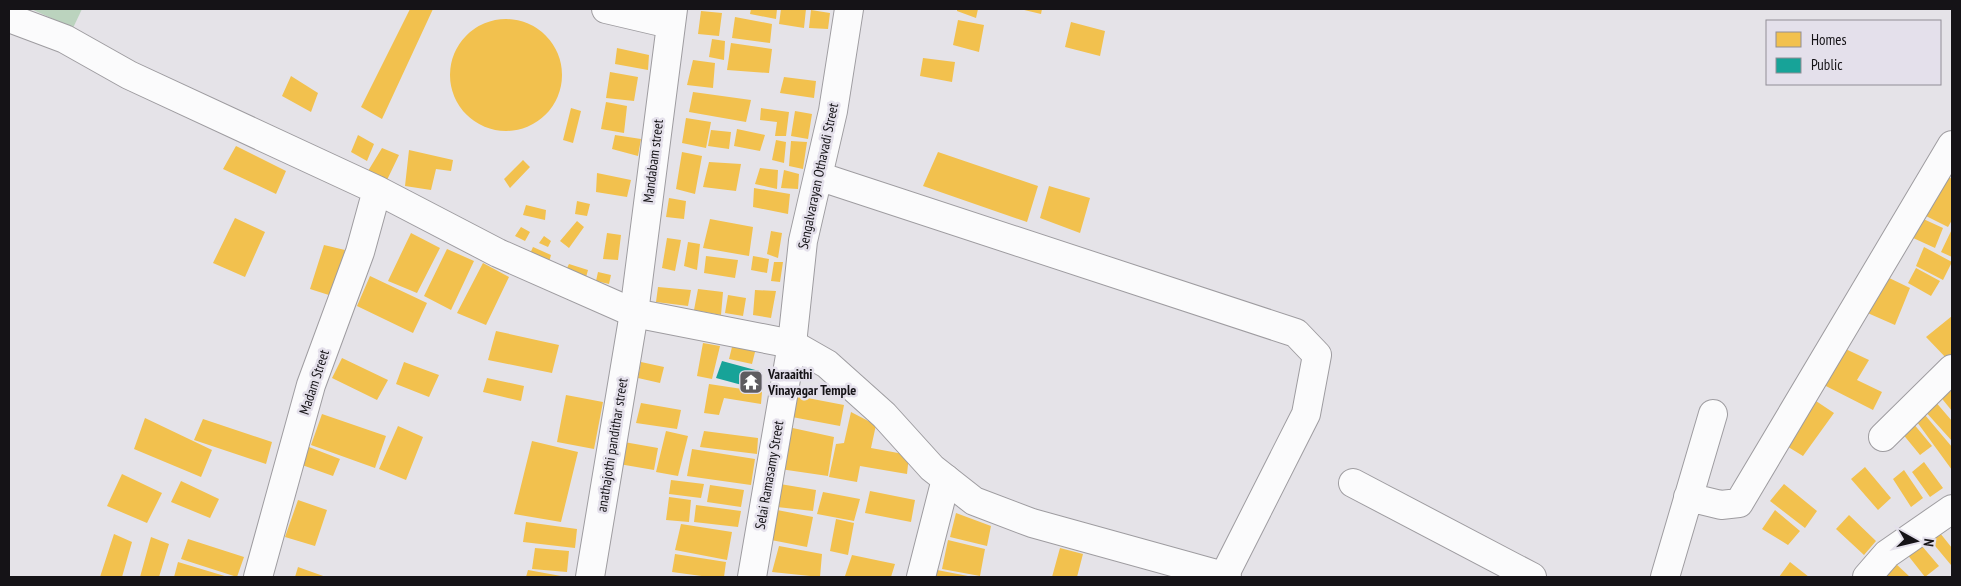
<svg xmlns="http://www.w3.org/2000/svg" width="1961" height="586" viewBox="0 0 1961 586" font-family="'PT Sans Narrow',sans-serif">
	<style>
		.green { fill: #bbd3be }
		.homes { fill: #f2c14e }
		.public { fill: #17a398 }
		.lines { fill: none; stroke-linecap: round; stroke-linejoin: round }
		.street-casing { stroke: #9e9ca0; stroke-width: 30 }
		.secondary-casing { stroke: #9e9ca0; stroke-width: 30 }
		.street { stroke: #fbfbfc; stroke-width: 28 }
		.secondary { stroke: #fbfbfc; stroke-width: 28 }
		.labels { text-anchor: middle; stroke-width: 5; stroke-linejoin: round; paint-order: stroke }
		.street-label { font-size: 14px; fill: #151317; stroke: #e4e0eb }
		.poi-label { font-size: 14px; font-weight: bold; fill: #151317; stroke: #e4e0eb; text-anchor: start }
	</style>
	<rect width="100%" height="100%" fill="#e5e3e8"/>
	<path class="green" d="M 31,9 L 82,9 L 73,28 Z"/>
	<path class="homes" d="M 410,9 L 433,9 L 382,119 L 361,107 Z
		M 751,9 L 777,9 L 776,19 L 750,14 Z
		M 781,9 L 806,9 L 804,28 L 779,24 Z
		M 957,9 L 978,9 L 976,18 L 957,11 Z
		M 1020,9 L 1042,9 L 1041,14 Z
		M 811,10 L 830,13 L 828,29 L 809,28 Z
		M 701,11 L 722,13 L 719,36 L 698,34 Z
		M 735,17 L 772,24 L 770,43 L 732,38 Z
		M450 75a56 56 0 1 1 112 0a56 56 0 1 1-112 0Z
		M 958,20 L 984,25 L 979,52 L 953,45 Z
		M 1071,22 L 1105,31 L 1100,56 L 1065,47 Z
		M 712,39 L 725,41 L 724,60 L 709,57 Z
		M 731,43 L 772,49 L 769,73 L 727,70 Z
		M 617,48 L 649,55 L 648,70 L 615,64 Z
		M 923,58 L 955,62 L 952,82 L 920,76 Z
		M 693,60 L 715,63 L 713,88 L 687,85 Z
		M 610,72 L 638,77 L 634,101 L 606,98 Z
		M 291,76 L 318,93 L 311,112 L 282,96 Z
		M 784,77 L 816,81 L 814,98 L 780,93 Z
		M 693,92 L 751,100 L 746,122 L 689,112 Z
		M 606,102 L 627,106 L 624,133 L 601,129 Z
		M 571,108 L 581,111 L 573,143 L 563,140 Z
		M 761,108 L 789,112 L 786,136 L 775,136 L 777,122 L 760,120 Z
		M 795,111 L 812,114 L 808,139 L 791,136 Z
		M 686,118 L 711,122 L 706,148 L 682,143 Z
		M 737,129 L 765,135 L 760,151 L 734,146 Z
		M 711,130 L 731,132 L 729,149 L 708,146 Z
		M 358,135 L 374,144 L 367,161 L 351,152 Z
		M 615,135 L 641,139 L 638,156 L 612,149 Z
		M 776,140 L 786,142 L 784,163 L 772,160 Z
		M 791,141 L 807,142 L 803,169 L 789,166 Z
		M 236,146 L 286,171 L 276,194 L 223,169 Z
		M 382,148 L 399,155 L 387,180 L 368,171 Z
		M 409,150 L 453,160 L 451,171 L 436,169 L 431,190 L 405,186 Z
		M 682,152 L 702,156 L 695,194 L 676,189 Z
		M 938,152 L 1038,186 L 1027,222 L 923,186 Z
		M 523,160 L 530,167 L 510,188 L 504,179 Z
		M 709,162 L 741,164 L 736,191 L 703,187 Z
		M 760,168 L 778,170 L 777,189 L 755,184 Z
		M 784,170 L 799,174 L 798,189 L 781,188 Z
		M 597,173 L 631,180 L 627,197 L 596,192 Z
		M 1944,174 L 1952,179 L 1952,220 L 1948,227 L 1922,214 Z
		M 1049,186 L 1090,198 L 1080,233 L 1040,218 Z
		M 754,188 L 790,194 L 788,214 L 753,207 Z
		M 669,198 L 686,201 L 684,219 L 666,217 Z
		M 577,201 L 590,204 L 587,216 L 575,214 Z
		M 526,205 L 546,210 L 545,220 L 523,215 Z
		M 1919,217 L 1943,228 L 1935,248 L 1911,237 Z
		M 235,218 L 265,232 L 245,277 L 213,263 Z
		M 710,219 L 753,227 L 749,256 L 703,248 Z
		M 577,221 L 584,227 L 569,248 L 560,241 Z
		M 521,227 L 530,232 L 525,241 L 515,236 Z
		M 1952,229 L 1952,257 L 1941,252 Z
		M 771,231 L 782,233 L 778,258 L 767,254 Z
		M 411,233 L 440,248 L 417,293 L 388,281 Z
		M 607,233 L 621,235 L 618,260 L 603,259 Z
		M 544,236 L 551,241 L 548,247 L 539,243 Z
		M 667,238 L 681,240 L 675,271 L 662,268 Z
		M 688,242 L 700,244 L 697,270 L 684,266 Z
		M 324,245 L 345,250 L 332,296 L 310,289 Z
		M 533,247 L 551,255 L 548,266 L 528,258 Z
		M 1924,247 L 1952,262 L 1943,280 L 1916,266 Z
		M 447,249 L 474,261 L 451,310 L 424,296 Z
		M 706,256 L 738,260 L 735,278 L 704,273 Z
		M 753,256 L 769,259 L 767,273 L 751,270 Z
		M 774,262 L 783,262 L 780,282 L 771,281 Z
		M 483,263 L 509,277 L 486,325 L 457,313 Z
		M 569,264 L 588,270 L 585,281 L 564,274 Z
		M 1916,268 L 1940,281 L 1931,296 L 1908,283 Z
		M 598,272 L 611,275 L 609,284 L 596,281 Z
		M 1883,275 L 1910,288 L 1895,325 L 1863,311 Z
		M 370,276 L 427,303 L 413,333 L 357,306 Z
		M 658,287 L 691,290 L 688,306 L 656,302 Z
		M 698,289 L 723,292 L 721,315 L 694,310 Z
		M 755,290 L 776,291 L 771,318 L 753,315 Z
		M 728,295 L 746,298 L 743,316 L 725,313 Z
		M 1952,316 L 1952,358 L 1949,361 L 1926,337 Z
		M 496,331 L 559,345 L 552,373 L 488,360 Z
		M 734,339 L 757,344 L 752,364 L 729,359 Z
		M 703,343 L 720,346 L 712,379 L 697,376 Z
		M 1837,345 L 1869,360 L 1857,380 L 1882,392 L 1873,410 L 1818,382 Z
		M 342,358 L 388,380 L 377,400 L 332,378 Z
		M 404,362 L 439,375 L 429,397 L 396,384 Z
		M 641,362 L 664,367 L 660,383 L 638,378 Z
		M 487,378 L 524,386 L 521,401 L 483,392 Z
		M 709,384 L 762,392 L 761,404 L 724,398 L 719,415 L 704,413 Z
		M 1948,388 L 1952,393 L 1952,411 L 1939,395 Z
		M 566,395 L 603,402 L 594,449 L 557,442 Z
		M 797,396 L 844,405 L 840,426 L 792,417 Z
		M 1934,400 L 1952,421 L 1952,441 L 1924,410 Z
		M 1816,401 L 1834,413 L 1803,456 L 1785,445 Z
		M 641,403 L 681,410 L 677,429 L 636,423 Z
		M 851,412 L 876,425 L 871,448 L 909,455 L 907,474 L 860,466 L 857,482 L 829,477 L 836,444 L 844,443 Z
		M 322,414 L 386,436 L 375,468 L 311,445 Z
		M 1925,415 L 1952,447 L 1952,470 L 1917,422 Z
		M 1908,417 L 1932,446 L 1920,455 L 1897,427 Z
		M 145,418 L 212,450 L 201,477 L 134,449 Z
		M 203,419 L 272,442 L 266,464 L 194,440 Z
		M 398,426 L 423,437 L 406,480 L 379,469 Z
		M 788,427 L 834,437 L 828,476 L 780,469 Z
		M 666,431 L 688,436 L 678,476 L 656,472 Z
		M 704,431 L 758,438 L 757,454 L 700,447 Z
		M 532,441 L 578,452 L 561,522 L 514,514 Z
		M 624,442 L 658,448 L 654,470 L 619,464 Z
		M 309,447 L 340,459 L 333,476 L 302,465 Z
		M 692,449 L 755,459 L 751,485 L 687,476 Z
		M 1924,462 L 1943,488 L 1930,497 L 1912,472 Z
		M 1865,467 L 1891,498 L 1878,510 L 1851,479 Z
		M 1904,470 L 1923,498 L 1911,507 L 1893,479 Z
		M 122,474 L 162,493 L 147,523 L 107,506 Z
		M 671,480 L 704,484 L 701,498 L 669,494 Z
		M 181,481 L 219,499 L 210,518 L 171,502 Z
		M 780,484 L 816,490 L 813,511 L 777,507 Z
		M 1784,484 L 1817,511 L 1805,528 L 1770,501 Z
		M 710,485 L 744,490 L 741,507 L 707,502 Z
		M 870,491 L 915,500 L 911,522 L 865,513 Z
		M 823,492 L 860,499 L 854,521 L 817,514 Z
		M 669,497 L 691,500 L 689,522 L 666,520 Z
		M 298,500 L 327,510 L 315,546 L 285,537 Z
		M 696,505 L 741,511 L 738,527 L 694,522 Z
		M 772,509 L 813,517 L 807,547 L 766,539 Z
		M 1775,510 L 1800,531 L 1788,545 L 1762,529 Z
		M 956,513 L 991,526 L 987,546 L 950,537 Z
		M 1849,515 L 1876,541 L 1864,555 L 1836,529 Z
		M 836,519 L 854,523 L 848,555 L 830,551 Z
		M 526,522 L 577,529 L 575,548 L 523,542 Z
		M 681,524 L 732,532 L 727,560 L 675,550 Z
		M 1940,533 L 1952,548 L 1951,565 L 1931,541 Z
		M 114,534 L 132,542 L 122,577 L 100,577 Z
		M 151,537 L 169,544 L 159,577 L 140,577 Z
		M 188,539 L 244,557 L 237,577 L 181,559 Z
		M 1916,539 L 1939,566 L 1925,577 L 1903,549 Z
		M 948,540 L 985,549 L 980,576 L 942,569 Z
		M 779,546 L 822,554 L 820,577 L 772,572 Z
		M 535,548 L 569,551 L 567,572 L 532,569 Z
		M 1060,548 L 1083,554 L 1077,577 L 1052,577 Z
		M 675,554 L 726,562 L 724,577 L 709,577 L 672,572 Z
		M 852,555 L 895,564 L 891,577 L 851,577 L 845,576 Z
		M 178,562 L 228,577 L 174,577 Z
		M 1790,562 L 1809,577 L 1779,577 Z
		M 1894,562 L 1910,577 L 1880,577 Z
		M 298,567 L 326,577 L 295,577 Z
		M 528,570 L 561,576 L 561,577 L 526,577 Z
		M 937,570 L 968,576 L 968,577 L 936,577 Z"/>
	<path class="public" d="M 722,361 L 759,371 L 753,388 L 716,378 Z"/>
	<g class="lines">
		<g class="street-casing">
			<path id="street" d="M 606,9 L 670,24
				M 818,176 L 1296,333 L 1317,355 L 1306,414 L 1224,576
				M 1883,437 L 1952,369
				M 1353,483 L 1532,577
				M 1688,497 L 1721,505 L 1739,503 L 1952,145
				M 590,577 L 634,313 L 673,9
				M 752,577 L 792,344 L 803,241 L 833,111 L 849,9
				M 921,577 L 946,479
				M 1665,577 L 1713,414
				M 1867,577 L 1887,554 L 1952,509"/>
		</g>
		<g class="secondary-casing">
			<path id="secondary" d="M 9,18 L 65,39 L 129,75 L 377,190 L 498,253 L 634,313 L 792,344 L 827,364 L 884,415 L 932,468 L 974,501 L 1032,523 L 1227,577
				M 258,577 L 311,385 L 360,252 L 377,190"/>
		</g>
		<use href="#street" class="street"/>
		<use href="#secondary" class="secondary"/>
	</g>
	<defs>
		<g id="temple-square" transform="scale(1.25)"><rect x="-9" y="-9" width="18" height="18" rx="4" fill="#5e5c60" stroke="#e4e0eb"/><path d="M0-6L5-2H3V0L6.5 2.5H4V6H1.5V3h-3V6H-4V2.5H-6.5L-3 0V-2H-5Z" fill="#fff"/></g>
	</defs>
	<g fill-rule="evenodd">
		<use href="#temple-square" x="751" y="382"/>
	</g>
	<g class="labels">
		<g class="street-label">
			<text transform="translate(653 161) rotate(-83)" y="5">Mandabam street</text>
			<text transform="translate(818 176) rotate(-78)" y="5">Sengalvarayan Othavadi Street</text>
			<text transform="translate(314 382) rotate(-72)" y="5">Madam Street</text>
			<text transform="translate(612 445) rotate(-81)" y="5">anathajothi pandithar street</text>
			<text transform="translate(769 475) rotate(-80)" y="5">Selai Ramasamy Street</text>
		</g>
		<g class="poi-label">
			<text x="768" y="379">Varaaithi<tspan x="768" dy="16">Vinayagar Temple</tspan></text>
		</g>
	</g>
	<rect width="1961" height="586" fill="none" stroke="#151317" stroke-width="20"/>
	<rect x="1766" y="20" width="175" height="65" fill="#e4e0eb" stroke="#918e96"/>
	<rect x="1776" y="32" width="25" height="15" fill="#f2c14e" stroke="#918e96"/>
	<text x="1811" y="45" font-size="15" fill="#151317">Homes</text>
	<rect x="1776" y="58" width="25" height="15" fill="#17a398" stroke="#918e96"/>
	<text x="1811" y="70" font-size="15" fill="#151317">Public</text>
	<g transform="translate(1916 541) rotate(98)" stroke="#e4e0eb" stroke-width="4" paint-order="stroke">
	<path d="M0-4L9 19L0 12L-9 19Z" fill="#151317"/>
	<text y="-8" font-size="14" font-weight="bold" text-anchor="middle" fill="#151317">N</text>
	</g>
</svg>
